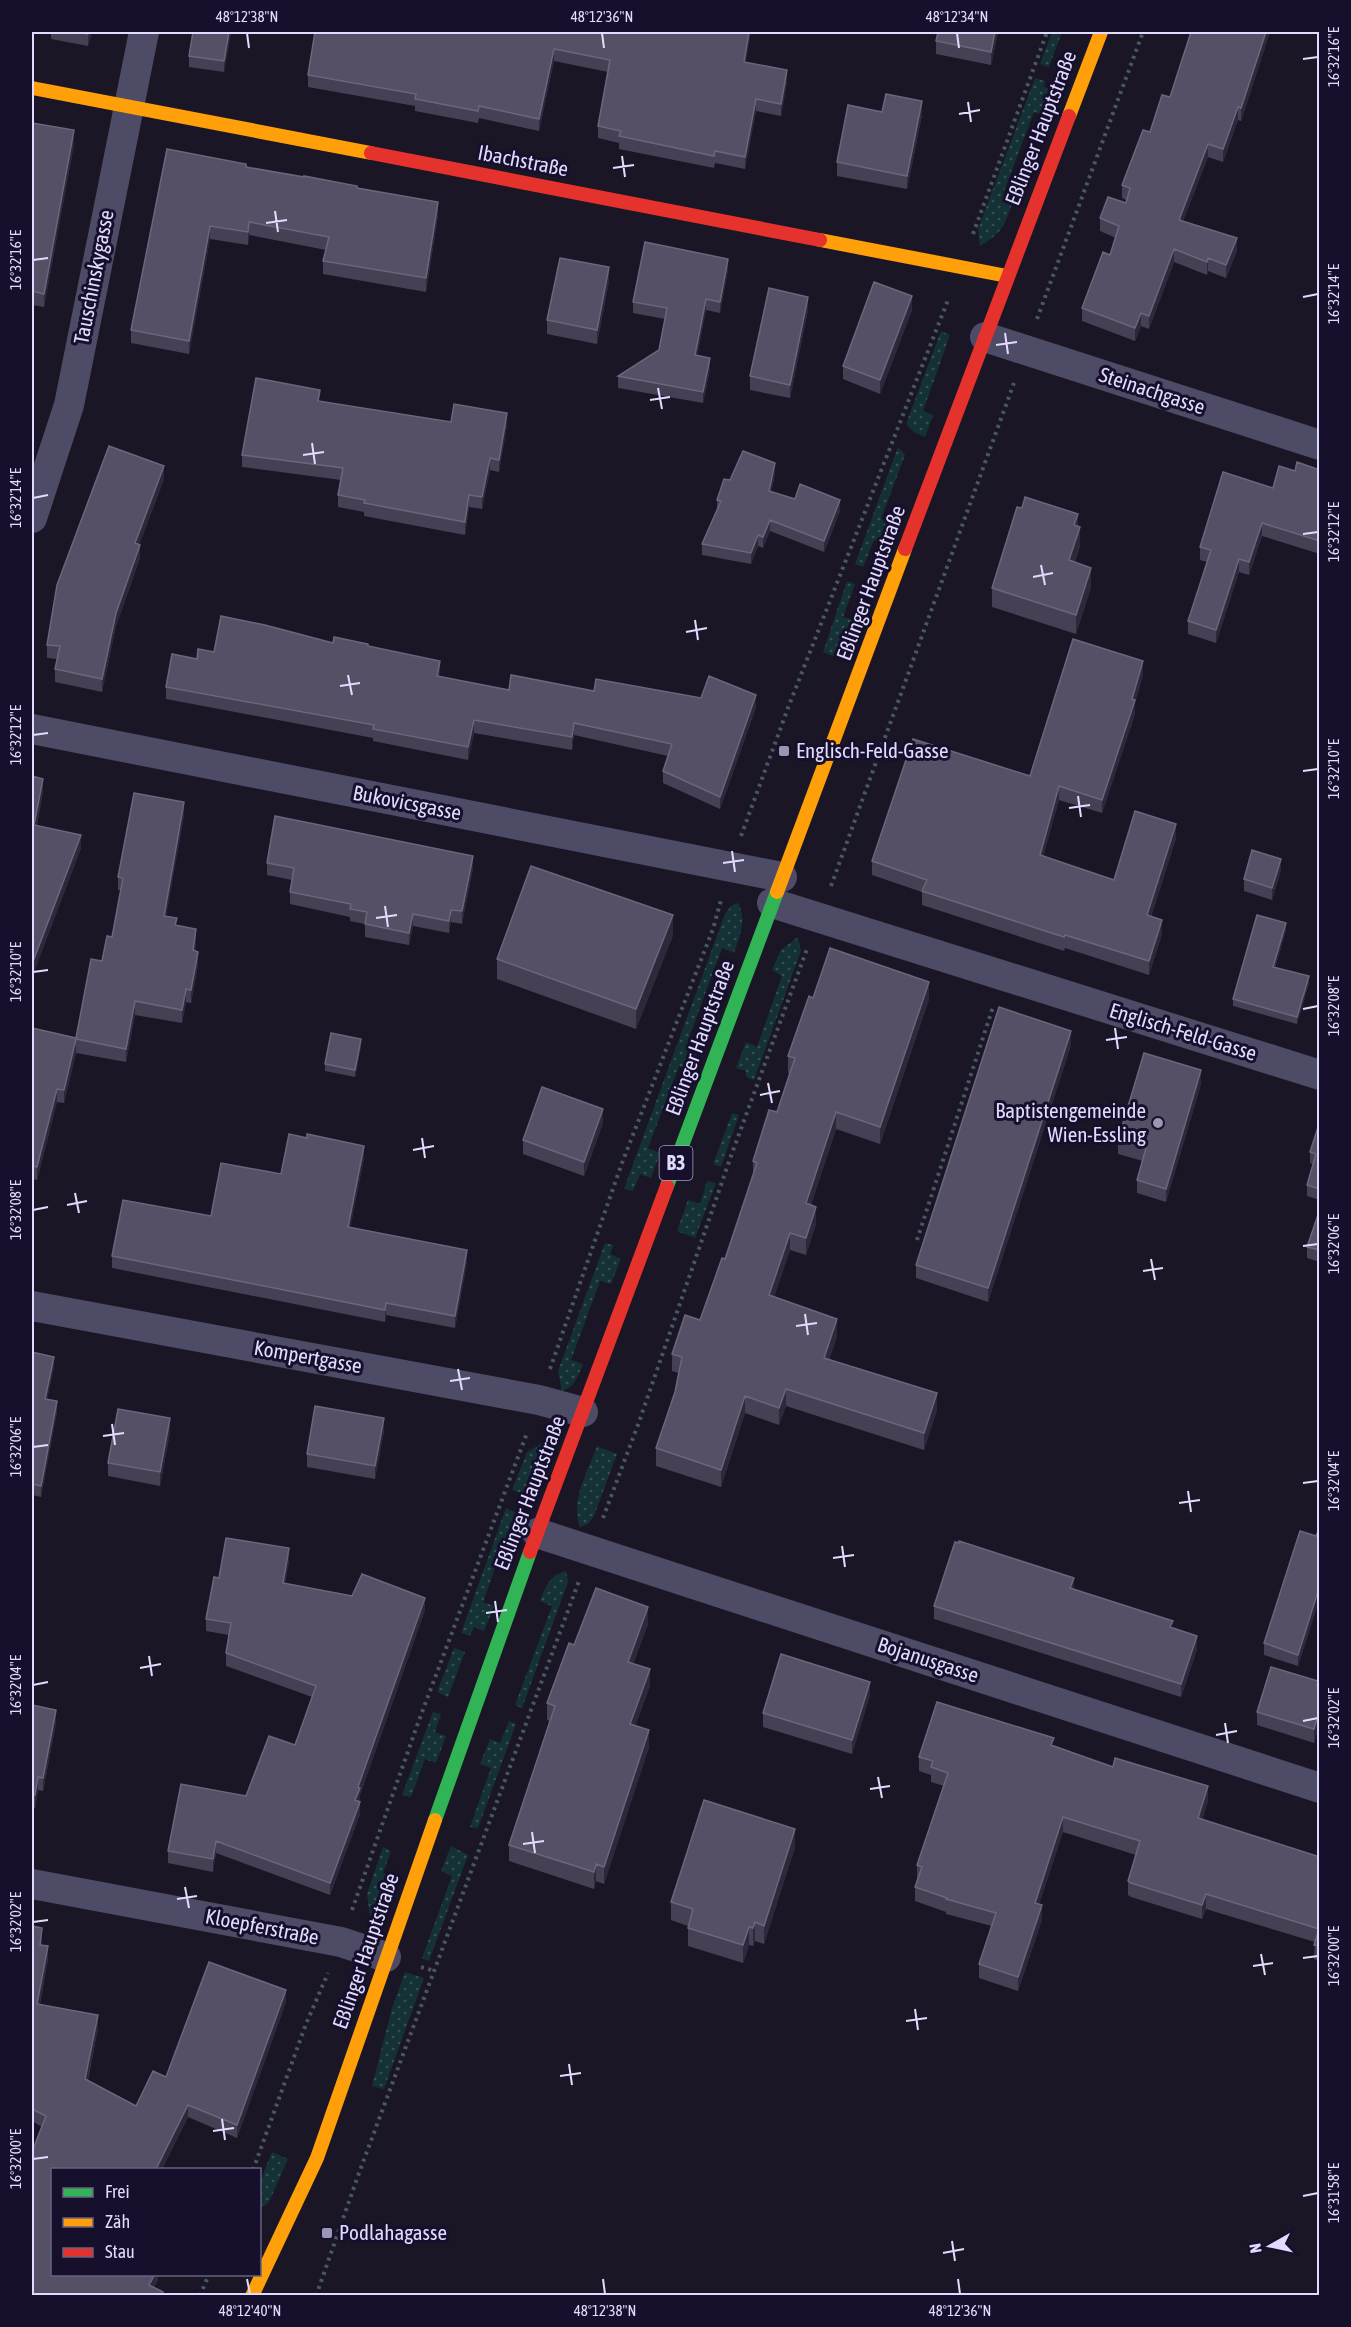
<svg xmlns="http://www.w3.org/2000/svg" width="1351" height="2327" viewBox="0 0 1351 2327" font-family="'Asap Condensed',sans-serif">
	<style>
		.grass { fill: url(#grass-dots) }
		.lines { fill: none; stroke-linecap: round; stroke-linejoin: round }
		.path { stroke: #485667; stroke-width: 4; stroke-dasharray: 3 4.5; stroke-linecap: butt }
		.street { stroke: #4e4b67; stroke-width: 30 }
		.fast { stroke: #30b455; stroke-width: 14 }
		.slow { stroke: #ff9f0a; stroke-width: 14 }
		.jam { stroke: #e5322d; stroke-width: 14 }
		.wall { fill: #454054 }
		.shaded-wall { fill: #2d283a }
		.building { fill: #565066; stroke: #6b667e; stroke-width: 1.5 }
		.ticks { fill: none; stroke: #e1dbff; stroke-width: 2 }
		.poi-dot { fill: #9b96b3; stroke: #17102c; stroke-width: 2 }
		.labels { text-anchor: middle; stroke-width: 6; stroke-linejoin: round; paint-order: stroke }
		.shield { fill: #17102c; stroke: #a49ec0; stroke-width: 1.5 }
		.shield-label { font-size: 20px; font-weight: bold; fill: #e1dbff }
		.street-label { font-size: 21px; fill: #e1dbff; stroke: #17102c }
		.poi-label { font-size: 21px; fill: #e1dbff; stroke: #17102c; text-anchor: start }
		.neatline { fill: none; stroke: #e1dbff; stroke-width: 2 }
		.ticks-label { font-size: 15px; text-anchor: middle; fill: #e1dbff }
	</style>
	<defs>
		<pattern id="grass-dots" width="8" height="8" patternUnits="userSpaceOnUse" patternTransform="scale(1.5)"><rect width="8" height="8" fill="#143235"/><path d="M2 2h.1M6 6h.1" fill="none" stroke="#364f53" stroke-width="1.8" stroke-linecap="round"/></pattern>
	</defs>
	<rect width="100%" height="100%" fill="#1a1626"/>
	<path class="grass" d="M 1052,32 L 1062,32 L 1049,67 L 1040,64 Z
		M 1035,78 L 1045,81 L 1044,87 L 1055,91 L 1045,116 L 1034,112 L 1003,194 L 1014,199 C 1004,225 1005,231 980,246 L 978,229 Z
		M 941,331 L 950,335 L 923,411 L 933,415 L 925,437 L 914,432 L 906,424 Z
		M 898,447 L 905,455 L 881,519 L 893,523 L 885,543 L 874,540 L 863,567 L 855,564 Z
		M 847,581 L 855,584 L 843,617 L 854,620 L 838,658 L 823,652 Z
		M 738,903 C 747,920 740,935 734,953 L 722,948 L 688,1040 L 700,1045 L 690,1070 L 679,1066 L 648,1148 L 660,1153 L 651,1178 L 640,1174 L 633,1191 L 624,1189 L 725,914 L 731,906 Z
		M 798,937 L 801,951 L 754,1080 L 746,1077 L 746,1071 L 736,1068 L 746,1042 L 757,1047 L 782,976 L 772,970 L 781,950 Z
		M 732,1113 L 739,1115 L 721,1167 L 713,1164 Z
		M 707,1181 L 716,1183 L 695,1238 L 677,1231 L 688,1200 L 700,1204 Z
		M 605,1243 L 614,1245 L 610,1254 L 621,1259 L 611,1284 L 600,1281 L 571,1360 L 583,1364 C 578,1376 575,1387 562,1391 L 558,1371 Z
		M 544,1442 L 548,1457 L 533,1497 L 512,1490 L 527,1452 Z
		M 597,1446 L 617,1454 L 594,1516 L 588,1524 L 580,1527 C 570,1501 588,1471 597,1446 Z
		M 506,1508 L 515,1512 L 483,1602 L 494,1606 L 484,1631 L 474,1627 L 470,1636 L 461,1633 Z
		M 566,1571 L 568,1582 L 522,1708 L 515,1705 L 552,1606 L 540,1601 C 546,1586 549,1576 566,1571 Z
		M 454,1648 L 465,1652 L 448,1697 L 437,1692 Z
		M 433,1712 L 441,1714 L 435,1732 L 446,1736 L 436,1763 L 425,1759 L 411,1797 L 402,1795 Z
		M 509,1721 L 516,1724 L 478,1828 L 470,1827 L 491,1768 L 480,1764 L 490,1739 L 500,1743 Z
		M 451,1846 L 468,1855 L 429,1961 L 422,1958 L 452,1876 L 441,1871 Z
		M 383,1847 L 391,1851 L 383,1873 L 394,1878 L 387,1896 L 370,1916 L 367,1894 Z
		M 405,1972 L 424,1978 L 384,2089 L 372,2086 L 392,2008 Z
		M 272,2152 L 288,2159 L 270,2200 L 266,2205 L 260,2207 L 260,2182 Z"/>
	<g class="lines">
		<path class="path" d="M 973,234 L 1047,32
			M 1037,319 L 1143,32
			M 741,836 L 788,708 L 948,300
			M 831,886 L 1014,383
			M 917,1240 L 993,1007
			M 550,1369 L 622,1163 L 713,929 L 721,900
			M 603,1518 L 639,1422 L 731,1156 L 807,949
			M 352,1910 L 418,1723 L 527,1433
			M 421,1967 L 435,1971
			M 253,2170 L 306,2024 L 328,1973
			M 200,2296 L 209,2274
			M 316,2296 L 359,2173 L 579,1581"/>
		<path class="street" d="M 985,337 L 1320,445
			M 32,518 L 69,405 L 144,32
			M 32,729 L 782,877
			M 772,903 L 1320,1075
			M 32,1306 L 539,1400 L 583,1412
			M 537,1533 L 1320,1788
			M 32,1884 L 341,1942 L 386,1957"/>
		<path class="fast" d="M 667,1186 L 777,892
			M 435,1820 L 530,1552"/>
		<path class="slow" d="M 32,88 L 371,153
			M 1069,116 L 1101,32
			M 820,240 L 1007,276
			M 777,892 L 905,549
			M 252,2296 L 317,2158 L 435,1820"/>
		<path class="jam" d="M 371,153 L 820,240
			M 905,549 L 1069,116
			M 530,1552 L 667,1186"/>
	</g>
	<path class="wall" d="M 51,32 L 92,32 L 88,46 L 51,39 Z
		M 193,32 L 231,32 L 224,72 L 189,67 L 189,56 Z
		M 315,32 L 746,62 L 787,82 L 781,116 L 756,111 L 745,169 L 715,163 L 714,168 L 619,149 L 619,143 L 598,138 L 598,126 L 608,72 L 554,61 L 539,131 L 479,118 L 478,123 L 415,111 L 415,106 L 308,87 L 308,75 Z
		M 998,32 L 991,65 L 936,54 L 936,41 Z
		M 1191,32 L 1270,32 L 1241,121 L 1238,120 L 1223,162 L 1208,157 L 1183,221 L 1237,251 L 1226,278 L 1208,271 L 1207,275 L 1174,262 L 1149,329 L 1141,326 L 1135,341 L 1082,321 L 1082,308 L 1110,255 L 1116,238 L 1100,231 L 1100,218 L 1126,203 L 1126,200 L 1122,198 L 1122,185 L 1170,97 Z
		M 882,112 L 922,115 L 907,189 L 837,176 L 837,162 Z
		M 32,123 L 74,144 L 44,307 L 32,305 Z
		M 246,167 L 357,188 L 438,215 L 426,292 L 323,274 L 323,261 L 326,250 L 249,235 L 248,245 L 210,239 L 189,354 L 131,343 L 131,330 Z
		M 728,270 L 720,313 L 706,310 L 697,356 L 710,369 L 703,403 L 618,388 L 618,376 L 659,350 L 665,319 L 633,313 L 633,302 Z
		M 609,281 L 597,344 L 547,334 L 547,320 Z
		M 808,310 L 790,398 L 750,390 L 750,376 Z
		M 912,310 L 880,394 L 843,379 L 843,366 Z
		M 320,401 L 451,422 L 507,425 L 499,472 L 490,470 L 482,509 L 469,507 L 465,535 L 364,516 L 364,512 L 338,507 L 338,495 L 341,480 L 242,467 L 242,455 Z
		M 1320,470 L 1320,554 L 1262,536 L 1249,575 L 1239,572 L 1216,643 L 1188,634 L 1188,621 L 1207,562 L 1200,560 L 1200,547 L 1295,471 Z
		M 775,474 L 771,492 L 840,511 L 824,552 L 770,531 L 763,548 L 758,546 L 751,564 L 702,555 L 702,544 L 717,509 L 717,500 L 730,480 Z
		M 164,479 L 139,545 L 140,558 L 116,626 L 102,692 L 55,682 L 55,669 L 57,659 L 47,658 L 47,645 Z
		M 1078,526 L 1080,546 L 1075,562 L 1091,587 L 1076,634 L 992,607 L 992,588 Z
		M 333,643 L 368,647 L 440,673 L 439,677 L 509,690 L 594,691 L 701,698 L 756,707 L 720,809 L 663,783 L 663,771 L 668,756 L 574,735 L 572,750 L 474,733 L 468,760 L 373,741 L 373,738 L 166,699 L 166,687 L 197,659 L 214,652 Z
		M 1143,675 L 1135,703 L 1135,714 L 1102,813 L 1059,800 L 1043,856 L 1114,880 L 1176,838 L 1151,917 L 1162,934 L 1149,975 L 1065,948 L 1064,951 L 922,905 L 922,892 L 872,875 L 872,861 L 1030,776 Z
		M 32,776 L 43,792 L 37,825 L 81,848 L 34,972 L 32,971 Z
		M 184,815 L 166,916 L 196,942 L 195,951 L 198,965 L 191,1003 L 186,1002 L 182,1023 L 135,1015 L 126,1062 L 76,1053 L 64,1103 L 57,1102 L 37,1180 L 32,1179 L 32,1028 L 76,1038 L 102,961 L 112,937 L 121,890 L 118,890 L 118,877 Z
		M 267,863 L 473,868 L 462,924 L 451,922 L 449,933 L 413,926 L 409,945 L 365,937 L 365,924 L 350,921 L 350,917 L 290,904 L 290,892 L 292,880 L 267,875 Z
		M 1281,870 L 1272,900 L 1244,891 L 1244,879 Z
		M 1286,930 L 1275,968 L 1309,983 L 1297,1024 L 1233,1006 L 1233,999 Z
		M 673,935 L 636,1029 L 497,979 L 497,959 Z
		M 813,998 L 929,999 L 880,1144 L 836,1129 L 811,1205 L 816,1224 L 806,1255 L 790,1250 L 774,1297 L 837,1336 L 829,1360 L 937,1410 L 924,1450 L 786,1406 L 779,1425 L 745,1413 L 721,1487 L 656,1466 L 656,1448 L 675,1392 L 679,1373 L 672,1371 L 672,1354 L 700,1320 L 725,1259 L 753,1174 L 753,1161 L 777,1112 L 790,1073 L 788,1073 L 788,1056 Z
		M 1071,1045 L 988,1302 L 916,1278 L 916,1265 Z
		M 361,1046 L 355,1077 L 325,1071 L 325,1064 Z
		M 1201,1084 L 1166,1202 L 1137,1193 L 1137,1180 L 1143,1161 L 1118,1154 L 1118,1140 Z
		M 1320,1121 L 1320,1200 L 1307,1196 L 1307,1185 L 1313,1164 L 1310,1163 L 1310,1152 Z
		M 603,1123 L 584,1176 L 523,1154 L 523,1140 Z
		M 364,1158 L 350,1228 L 467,1262 L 455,1328 L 386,1315 L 385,1322 L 112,1268 L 112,1256 L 211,1216 L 281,1174 Z
		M 1320,1209 L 1320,1262 L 1307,1258 L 1307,1247 Z
		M 32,1352 L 54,1367 L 47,1399 L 57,1412 L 41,1497 L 32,1495 Z
		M 384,1431 L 375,1479 L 307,1467 L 307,1454 Z
		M 170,1432 L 160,1486 L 108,1476 L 108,1463 Z
		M 1320,1526 L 1320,1597 L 1298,1666 L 1264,1655 L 1264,1643 L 1316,1536 Z
		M 289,1561 L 285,1583 L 425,1610 L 360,1795 L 360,1814 L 330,1895 L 216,1853 L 213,1872 L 168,1863 L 168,1851 L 246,1796 L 295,1745 L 312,1697 L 226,1666 L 226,1653 L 229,1635 L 206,1631 L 206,1619 L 219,1578 Z
		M 1074,1589 L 1173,1628 L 1197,1649 L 1181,1697 L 934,1619 L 934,1606 Z
		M 648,1624 L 633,1664 L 650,1686 L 635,1726 L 649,1747 L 604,1884 L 596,1881 L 594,1889 L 509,1861 L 509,1845 L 550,1721 L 547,1720 L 547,1703 L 574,1645 Z
		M 1318,1686 L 1320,1687 L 1320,1723 L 1314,1743 L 1257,1725 L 1257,1712 Z
		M 870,1695 L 852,1754 L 763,1727 L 763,1713 Z
		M 32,1705 L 56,1723 L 43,1791 L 38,1790 L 35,1808 L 32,1808 Z
		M 1054,1746 L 1208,1801 L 1202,1820 L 1320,1857 L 1320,1961 L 1314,1959 L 1315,1942 L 1206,1909 L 1202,1919 L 1131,1897 L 1128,1895 L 1128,1881 L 1136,1855 L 1063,1832 L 1039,1904 L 1042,1920 L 1018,1991 L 979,1978 L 979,1964 L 992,1926 L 946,1914 L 946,1912 L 915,1901 L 915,1887 L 917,1879 L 917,1865 L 944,1786 L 931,1782 L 931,1775 L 919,1771 L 919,1757 Z
		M 795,1847 L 764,1944 L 755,1941 L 753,1946 L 749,1945 L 743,1963 L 688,1946 L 688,1926 L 671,1920 L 671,1902 Z
		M 32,1926 L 42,1941 L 42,1945 L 48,1959 L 40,2004 L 98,2028 L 88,2080 L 136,2106 L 166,2077 L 286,2002 L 237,2138 L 188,2117 L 162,2169 L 52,2169 L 52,2274 L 158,2274 L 158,2280 L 154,2287 L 163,2295 L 32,2295 L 42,2127 L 32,2121 Z"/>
	<path class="shaded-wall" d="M 89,32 L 92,32 L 88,46 L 88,34 Z
		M 229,32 L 231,32 L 224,72 L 224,61 Z
		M 749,32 L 751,32 L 744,74 L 744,62 Z
		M 995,32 L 998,32 L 991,65 L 991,52 Z
		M 1266,32 L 1270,32 L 1241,121 L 1241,108 Z
		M 554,49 L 554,61 L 539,131 L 539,119 Z
		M 787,70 L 787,82 L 781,116 L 781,104 Z
		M 756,99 L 756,111 L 745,169 L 745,157 Z
		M 922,101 L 922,115 L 907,189 L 907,176 Z
		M 1238,107 L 1238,120 L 1223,162 L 1223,149 Z
		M 74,130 L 74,144 L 44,307 L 44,294 Z
		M 1208,144 L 1208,157 L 1179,232 L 1179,220 Z
		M 438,202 L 438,215 L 426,292 L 426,278 Z
		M 249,222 L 249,235 L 248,245 L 248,232 Z
		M 210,226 L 210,239 L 189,354 L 189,341 Z
		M 1237,238 L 1237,251 L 1226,278 L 1226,265 Z
		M 1174,249 L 1174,262 L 1149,329 L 1149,316 Z
		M 1208,258 L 1208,271 L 1207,275 L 1207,262 Z
		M 728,259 L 728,270 L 720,313 L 720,302 Z
		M 609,267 L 609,281 L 597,344 L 597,330 Z
		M 912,296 L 912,310 L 880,394 L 880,380 Z
		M 808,297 L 808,310 L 790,398 L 790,385 Z
		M 706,299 L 706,310 L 695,367 L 695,355 Z
		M 1141,313 L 1141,326 L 1135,341 L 1135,328 Z
		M 710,358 L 710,369 L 703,403 L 703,392 Z
		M 507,413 L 507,425 L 499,472 L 499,460 Z
		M 490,458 L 490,470 L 482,509 L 482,497 Z
		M 775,463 L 775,474 L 769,503 L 769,491 Z
		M 164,466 L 164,479 L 135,556 L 135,543 Z
		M 469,495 L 469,507 L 465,535 L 465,522 Z
		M 840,500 L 840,511 L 824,552 L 824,541 Z
		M 1078,514 L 1078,533 L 1080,527 L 1080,546 L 1069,580 L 1069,560 L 1074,525 Z
		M 770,520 L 770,531 L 763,548 L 763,537 Z
		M 1262,523 L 1262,536 L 1249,575 L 1249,562 Z
		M 758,535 L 758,546 L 751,564 L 751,553 Z
		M 140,545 L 140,558 L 116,626 L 102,692 L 102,679 L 116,613 Z
		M 1239,559 L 1239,572 L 1216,643 L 1216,630 Z
		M 1091,568 L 1091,587 L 1076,634 L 1076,615 Z
		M 440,661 L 440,673 L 437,689 L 437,676 Z
		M 1143,661 L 1143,675 L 1135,703 L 1135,714 L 1102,813 L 1102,800 Z
		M 756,695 L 756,707 L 720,809 L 720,797 Z
		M 474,720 L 474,733 L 468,760 L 468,747 Z
		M 574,723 L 574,735 L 572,750 L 572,737 Z
		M 43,779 L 43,792 L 34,838 L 34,825 Z
		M 1059,786 L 1059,800 L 1040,869 L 1040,855 Z
		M 184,802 L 184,815 L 164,929 L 164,916 Z
		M 1176,824 L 1176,838 L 1147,929 L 1147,915 Z
		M 81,835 L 81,848 L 34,972 L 34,959 Z
		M 473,856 L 473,868 L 462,924 L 462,911 Z
		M 1281,859 L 1281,870 L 1272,900 L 1272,888 Z
		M 451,910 L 451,922 L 449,933 L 449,921 Z
		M 413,914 L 413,926 L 409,945 L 409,933 Z
		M 673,915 L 673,935 L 636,1029 L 636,1009 Z
		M 1162,920 L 1162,934 L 1149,975 L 1149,961 Z
		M 1286,923 L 1286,930 L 1273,974 L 1273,967 Z
		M 196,929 L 196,942 L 193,963 L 193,950 Z
		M 198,952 L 198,965 L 191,1003 L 191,990 Z
		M 1309,976 L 1309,983 L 1297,1024 L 1297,1017 Z
		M 929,982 L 929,999 L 880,1144 L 880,1127 Z
		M 186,989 L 186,1002 L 182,1023 L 182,1010 Z
		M 135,1001 L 135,1015 L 126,1062 L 126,1049 Z
		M 1071,1031 L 1071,1045 L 988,1302 L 988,1288 Z
		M 76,1039 L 76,1053 L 64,1103 L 64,1090 Z
		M 361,1039 L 361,1046 L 355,1077 L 355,1070 Z
		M 1201,1070 L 1201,1084 L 1166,1202 L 1166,1189 Z
		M 57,1089 L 57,1102 L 37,1180 L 37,1167 Z
		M 603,1109 L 603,1123 L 584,1176 L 584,1162 Z
		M 836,1112 L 836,1129 L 806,1221 L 806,1203 Z
		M 364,1146 L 364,1158 L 348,1240 L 348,1227 Z
		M 816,1207 L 816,1224 L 806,1255 L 806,1238 Z
		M 790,1233 L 790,1250 L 769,1312 L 769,1295 Z
		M 467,1250 L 467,1262 L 455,1328 L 455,1316 Z
		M 386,1303 L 386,1315 L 385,1322 L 385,1310 Z
		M 837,1319 L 837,1336 L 824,1375 L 824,1358 Z
		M 54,1357 L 54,1367 L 45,1409 L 45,1399 Z
		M 786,1389 L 786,1406 L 779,1425 L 779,1408 Z
		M 937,1393 L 937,1410 L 924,1450 L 924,1433 Z
		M 745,1396 L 745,1413 L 721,1487 L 721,1470 Z
		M 57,1401 L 57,1412 L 41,1497 L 41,1486 Z
		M 170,1418 L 170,1432 L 160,1486 L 160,1472 Z
		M 384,1418 L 384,1431 L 375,1479 L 375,1466 Z
		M 289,1548 L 289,1561 L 283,1595 L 283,1583 Z
		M 1074,1578 L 1074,1591 L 1070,1588 Z
		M 1320,1585 L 1320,1597 L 1298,1666 L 1298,1655 Z
		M 425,1598 L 425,1610 L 360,1795 L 360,1800 L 355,1812 L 355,1800 L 358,1787 Z
		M 648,1607 L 648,1624 L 628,1679 L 628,1662 Z
		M 1197,1636 L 1197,1649 L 1181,1697 L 1181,1684 Z
		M 650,1669 L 650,1686 L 630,1741 L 630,1724 Z
		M 870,1682 L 870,1695 L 852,1754 L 852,1740 Z
		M 1320,1709 L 1320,1723 L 1314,1743 L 1314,1729 Z
		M 56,1710 L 56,1723 L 43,1791 L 43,1778 Z
		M 649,1730 L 649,1747 L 604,1884 L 604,1867 Z
		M 38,1777 L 38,1790 L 35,1808 L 35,1795 Z
		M 1208,1786 L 1208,1801 L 1198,1833 L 1198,1818 Z
		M 360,1802 L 360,1814 L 330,1895 L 330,1883 Z
		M 1063,1817 L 1063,1832 L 1035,1917 L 1035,1903 Z
		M 795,1829 L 795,1847 L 764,1944 L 764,1926 Z
		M 216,1841 L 216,1853 L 213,1872 L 213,1859 Z
		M 596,1864 L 596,1881 L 594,1889 L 594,1872 Z
		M 1206,1894 L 1206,1909 L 1202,1919 L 1202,1905 Z
		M 1042,1905 L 1042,1920 L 1018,1991 L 1018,1977 Z
		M 755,1922 L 755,1941 L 753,1946 L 753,1928 Z
		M 749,1927 L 749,1945 L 743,1963 L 743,1945 Z
		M 42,1928 L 42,1941 L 40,1957 L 40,1945 Z
		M 48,1946 L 48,1959 L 37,2017 L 37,2004 Z
		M 286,1990 L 286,2002 L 237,2138 L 237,2125 Z
		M 98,2015 L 98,2028 L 85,2091 L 85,2079 Z
		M 188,2105 L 188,2117 L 162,2169 L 156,2169 Z
		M 155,2274 L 158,2274 L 158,2280 L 150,2295 L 149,2285 Z"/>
	<path class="building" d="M 75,32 L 89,32 L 88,34 Z
		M 193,32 L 229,32 L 224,61 L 189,56 Z
		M 315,32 L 749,32 L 744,62 L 787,70 L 781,104 L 756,99 L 745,157 L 715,151 L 714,156 L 619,136 L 621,131 L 598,126 L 610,60 L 554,49 L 539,119 L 479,106 L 478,111 L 415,99 L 416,94 L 308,75 Z
		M 938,32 L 995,32 L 991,52 L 936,41 Z
		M 1191,32 L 1266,32 L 1241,108 L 1238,107 L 1223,149 L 1208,144 L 1179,220 L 1237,238 L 1226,265 L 1208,258 L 1207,262 L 1174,249 L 1149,316 L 1141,313 L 1135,328 L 1082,308 L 1103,252 L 1110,255 L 1119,226 L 1100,218 L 1108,197 L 1126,203 L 1130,188 L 1122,185 L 1143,130 L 1150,132 L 1162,95 L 1170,97 Z
		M 886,94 L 922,101 L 907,176 L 837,162 L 848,105 L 882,112 Z
		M 32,123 L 74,130 L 44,294 L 32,291 Z
		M 167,149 L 246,164 L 246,167 L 304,177 L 304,176 L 357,186 L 357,188 L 438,202 L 426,278 L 323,261 L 329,237 L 249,222 L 248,232 L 210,226 L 189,341 L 131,330 Z
		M 645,242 L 728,259 L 720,302 L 706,299 L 695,355 L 710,358 L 703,392 L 618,376 L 659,350 L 667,308 L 633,302 Z
		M 560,258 L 609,267 L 597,330 L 547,320 Z
		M 874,282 L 912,296 L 880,380 L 843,366 Z
		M 769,288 L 808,297 L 790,385 L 750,376 Z
		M 256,378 L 320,390 L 318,401 L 451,422 L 454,404 L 507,413 L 499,460 L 490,458 L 482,497 L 469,495 L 465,522 L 364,503 L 365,500 L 338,495 L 343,468 L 242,455 Z
		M 109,446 L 164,466 L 135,543 L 140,545 L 116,613 L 102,679 L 55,669 L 60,646 L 47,645 L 57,585 Z
		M 743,451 L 775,463 L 769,491 L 795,499 L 800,484 L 840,500 L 824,541 L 770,520 L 763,537 L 758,535 L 751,553 L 702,544 L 721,501 L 717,500 L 724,479 L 730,480 Z
		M 1297,462 L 1320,470 L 1320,541 L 1262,523 L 1249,562 L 1239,559 L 1216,630 L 1188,621 L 1211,550 L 1200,547 L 1223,472 L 1273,488 L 1279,466 L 1295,471 Z
		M 1025,497 L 1078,514 L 1074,525 L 1080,527 L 1069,560 L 1091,568 L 1076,615 L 992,588 L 1017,507 L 1022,508 Z
		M 221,616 L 265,625 L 333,643 L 334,637 L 368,644 L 368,646 L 440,661 L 437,676 L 509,690 L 511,675 L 594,691 L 596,679 L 701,698 L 709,676 L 756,695 L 720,797 L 663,771 L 672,744 L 574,723 L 572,737 L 474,720 L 468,747 L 373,729 L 374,725 L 166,687 L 172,654 L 197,659 L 198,649 L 214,652 Z
		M 1073,639 L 1143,661 L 1132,699 L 1135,700 L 1102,800 L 1059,786 L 1040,855 L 1114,880 L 1135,811 L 1176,824 L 1147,915 L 1162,920 L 1149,961 L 1065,935 L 1064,937 L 922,891 L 927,880 L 872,861 L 913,739 L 1030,776 Z
		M 32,776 L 43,779 L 34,825 L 81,835 L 34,959 L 32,958 Z
		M 134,793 L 184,802 L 164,916 L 177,918 L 175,925 L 196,929 L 193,950 L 198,952 L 191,990 L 186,989 L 182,1010 L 135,1001 L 126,1049 L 76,1039 L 64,1090 L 57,1089 L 37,1167 L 32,1166 L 32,1028 L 76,1038 L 91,959 L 102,961 L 107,936 L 112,937 L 123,878 L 118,877 Z
		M 275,816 L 473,856 L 462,911 L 451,910 L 449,921 L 413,914 L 409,933 L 365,924 L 367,912 L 350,909 L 351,904 L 290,892 L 294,868 L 267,863 Z
		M 1252,850 L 1281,859 L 1272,888 L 1244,879 Z
		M 531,866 L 673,915 L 636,1009 L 497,959 Z
		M 1257,915 L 1286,923 L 1273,967 L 1309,976 L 1297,1017 L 1233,999 Z
		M 830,948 L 929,982 L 880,1127 L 836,1112 L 806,1203 L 816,1207 L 806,1238 L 790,1233 L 769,1295 L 837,1319 L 824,1358 L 937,1393 L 924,1433 L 786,1389 L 779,1408 L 745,1396 L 721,1470 L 656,1448 L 675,1392 L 682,1357 L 672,1354 L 685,1315 L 700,1320 L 722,1258 L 725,1259 L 757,1163 L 753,1161 L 769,1110 L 777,1112 L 795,1058 L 788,1056 L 809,996 L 813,998 Z
		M 999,1007 L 1071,1031 L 988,1288 L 916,1265 Z
		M 331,1033 L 361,1039 L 355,1070 L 325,1064 Z
		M 1144,1053 L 1201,1070 L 1166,1189 L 1137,1180 L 1146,1148 L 1118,1140 Z
		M 542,1087 L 603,1109 L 584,1162 L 523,1140 Z
		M 1320,1121 L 1320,1189 L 1307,1185 L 1316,1154 L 1310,1152 Z
		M 289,1134 L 307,1138 L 307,1134 L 364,1146 L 348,1227 L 467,1250 L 455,1316 L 386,1303 L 385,1310 L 112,1256 L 123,1200 L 211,1216 L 221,1163 L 281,1174 Z
		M 1320,1209 L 1320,1250 L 1307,1247 Z
		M 32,1352 L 54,1357 L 45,1399 L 57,1401 L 41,1486 L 32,1484 Z
		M 315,1406 L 384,1418 L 375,1466 L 307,1454 Z
		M 118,1409 L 170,1418 L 160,1472 L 108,1463 Z
		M 1320,1526 L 1320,1585 L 1298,1655 L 1264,1643 L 1300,1531 L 1316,1536 Z
		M 226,1538 L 289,1548 L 283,1583 L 352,1596 L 362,1574 L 425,1598 L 358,1787 L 360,1788 L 355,1800 L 360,1802 L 330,1883 L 216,1841 L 213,1859 L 168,1851 L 181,1784 L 246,1796 L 269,1736 L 295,1745 L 316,1686 L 226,1653 L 231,1623 L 206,1619 L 214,1577 L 219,1578 Z
		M 959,1541 L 1074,1578 L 1070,1588 L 1173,1621 L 1170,1627 L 1197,1636 L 1181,1684 L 934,1606 L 955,1542 L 959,1543 Z
		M 596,1588 L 648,1607 L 628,1662 L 650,1669 L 630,1724 L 649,1730 L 604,1867 L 596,1864 L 594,1872 L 509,1845 L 555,1706 L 547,1703 L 569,1643 L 574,1645 Z
		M 781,1654 L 870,1682 L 852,1740 L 763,1713 Z
		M 1271,1667 L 1318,1681 L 1317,1686 L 1320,1687 L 1320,1709 L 1314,1729 L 1257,1712 Z
		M 937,1702 L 1054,1738 L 1051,1745 L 1113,1767 L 1115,1758 L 1208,1786 L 1198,1818 L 1320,1857 L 1320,1946 L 1314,1945 L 1319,1929 L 1206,1894 L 1202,1905 L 1131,1883 L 1128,1881 L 1140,1841 L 1063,1817 L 1035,1903 L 1042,1905 L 1018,1977 L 979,1964 L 996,1913 L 946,1899 L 947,1898 L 915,1887 L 922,1867 L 917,1865 L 948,1773 L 931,1767 L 933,1761 L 919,1757 Z
		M 32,1705 L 56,1710 L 43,1778 L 38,1777 L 35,1795 L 32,1795 Z
		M 704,1800 L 795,1829 L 764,1926 L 755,1922 L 753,1928 L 749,1927 L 743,1945 L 688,1928 L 693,1909 L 671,1902 Z
		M 32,1926 L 42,1928 L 40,1945 L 48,1946 L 37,2004 L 98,2015 L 85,2079 L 136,2106 L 153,2071 L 166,2077 L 209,1962 L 286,1990 L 237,2125 L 188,2105 L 156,2169 L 52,2169 L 52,2274 L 155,2274 L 149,2285 L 163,2292 L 162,2295 L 32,2295 L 32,2152 L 46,2116 L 32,2109 Z"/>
	<path class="ticks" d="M 247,33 L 249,48M 602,33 L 604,48M 957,33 L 959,48M 1303,59 L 1318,57M 968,102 L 971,122M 959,114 L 980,110M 622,156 L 625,177M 613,168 L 634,165M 275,211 L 278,232M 266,223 L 287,220M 33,260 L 48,258M 1303,297 L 1318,294M 1005,333 L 1008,354M 996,345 L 1017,342M 658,388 L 662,409M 650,400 L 670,397M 312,443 L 315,464M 303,455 L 324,452M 33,498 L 48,495M 1303,534 L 1318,532M 1041,565 L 1045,585M 1033,577 L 1053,573M 695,620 L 698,640M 686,632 L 707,628M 348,675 L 352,695M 340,686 L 360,683M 33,735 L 48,733M 1303,771 L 1318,769M 1078,796 L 1081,817M 1069,808 L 1090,805M 732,851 L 735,872M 723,863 L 744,860M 385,906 L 388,927M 376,918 L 397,915M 33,972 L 48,970M 1303,1009 L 1318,1006M 1115,1028 L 1118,1049M 1106,1040 L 1127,1037M 768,1083 L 772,1103M 760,1095 L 780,1091M 422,1138 L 425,1158M 413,1150 L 434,1146M 75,1193 L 79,1213M 67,1205 L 87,1201M 33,1210 L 48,1207M 1303,1246 L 1318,1244M 1151,1259 L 1155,1280M 1143,1271 L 1163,1268M 805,1314 L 808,1335M 796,1326 L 817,1323M 458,1369 L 462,1390M 450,1381 L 470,1378M 112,1424 L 115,1445M 103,1436 L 124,1433M 33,1447 L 48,1445M 1303,1483 L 1318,1481M 1188,1491 L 1191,1512M 1179,1503 L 1200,1500M 842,1546 L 845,1567M 833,1558 L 854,1555M 495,1601 L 498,1622M 486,1613 L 507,1610M 149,1656 L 152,1676M 140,1668 L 161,1664M 33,1685 L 48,1682M 1303,1721 L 1318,1718M 1225,1723 L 1228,1743M 1216,1735 L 1237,1731M 878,1777 L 882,1798M 870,1789 L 890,1786M 532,1832 L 535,1853M 523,1844 L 544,1841M 185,1887 L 189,1908M 177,1899 L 197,1896M 33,1922 L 48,1920M 1261,1954 L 1265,1975M 1303,1958 L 1318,1956M 1253,1966 L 1273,1963M 915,2009 L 918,2030M 906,2021 L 927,2018M 569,2064 L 572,2085M 560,2076 L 581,2073M 222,2119 L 225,2140M 213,2131 L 234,2128M 33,2159 L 48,2157M 1303,2196 L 1318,2193M 952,2241 L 955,2261M 943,2253 L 964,2249M 247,2279 L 250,2294M 603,2279 L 605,2294M 958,2279 L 960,2294"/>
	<g class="poi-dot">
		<rect x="778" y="745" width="12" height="12" rx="3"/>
		<circle cx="1158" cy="1123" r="6"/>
		<rect x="321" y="2227" width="12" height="12" rx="3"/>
	</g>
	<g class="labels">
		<rect class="shield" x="659.5" y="1146" width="33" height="34" rx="4.5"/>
		<g class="shield-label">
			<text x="676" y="1170">B3</text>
		</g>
		<g class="street-label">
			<text transform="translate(1041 128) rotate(-69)" y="7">Eßlinger Hauptstraße</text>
			<text transform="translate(523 161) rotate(11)" y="7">Ibachstraße</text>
			<text transform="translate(94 277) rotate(-79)" y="7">Tauschinskygasse</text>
			<text transform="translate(1152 391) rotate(18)" y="7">Steinachgasse</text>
			<text transform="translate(871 583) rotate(-70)" y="7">Eßlinger Hauptstraße</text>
			<text transform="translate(407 803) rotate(11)" y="7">Bukovicsgasse</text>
			<text transform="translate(1183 1032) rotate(17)" y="7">Englisch-Feld-Gasse</text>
			<text transform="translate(700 1038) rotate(-70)" y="7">Eßlinger Hauptstraße</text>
			<text transform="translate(308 1357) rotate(10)" y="7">Kompertgasse</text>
			<text transform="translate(530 1493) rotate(-69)" y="7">Eßlinger Hauptstraße</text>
			<text transform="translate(928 1660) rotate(18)" y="7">Bojanusgasse</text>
			<text transform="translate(262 1927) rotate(11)" y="7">Kloepferstraße</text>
			<text transform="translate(366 1951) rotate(-71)" y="7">Eßlinger Hauptstraße</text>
		</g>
		<g class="poi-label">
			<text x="796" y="758">Englisch-Feld-Gasse</text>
			<text x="1146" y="1118" text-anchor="end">Baptistengemeinde<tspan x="1146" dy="24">Wien-Essling</tspan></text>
			<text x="339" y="2240">Podlahagasse</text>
		</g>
	</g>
	<rect width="1351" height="2327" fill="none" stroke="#17102c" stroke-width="66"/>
	<rect x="51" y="2168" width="210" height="108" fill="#17102c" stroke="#686180" stroke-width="1.5"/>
	<rect x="63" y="2188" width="30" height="9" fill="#30b455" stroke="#686180" stroke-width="1.5"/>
	<text x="105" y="2198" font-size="18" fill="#e1dbff">Frei</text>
	<rect x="63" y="2218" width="30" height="9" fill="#ff9f0a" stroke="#686180" stroke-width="1.5"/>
	<text x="105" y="2228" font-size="18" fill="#e1dbff">Zäh</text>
	<rect x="63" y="2248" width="30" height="9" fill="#e5322d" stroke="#686180" stroke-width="1.5"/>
	<text x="105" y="2258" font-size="18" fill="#e1dbff">Stau</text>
	<g transform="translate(1270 2246) rotate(261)" stroke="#17102c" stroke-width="4.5" paint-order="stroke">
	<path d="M0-4.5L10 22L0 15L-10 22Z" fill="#e1dbff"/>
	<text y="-9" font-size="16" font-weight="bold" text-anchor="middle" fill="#e1dbff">N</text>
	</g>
	<rect x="33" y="33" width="1285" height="2261" class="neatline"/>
	<g class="ticks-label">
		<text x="247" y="22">48°12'38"N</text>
		<text x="602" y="22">48°12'36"N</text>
		<text x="957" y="22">48°12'34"N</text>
		<text transform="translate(1334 57) rotate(-90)" y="5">16°32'16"E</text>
		<text transform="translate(16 260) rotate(-90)" y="5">16°32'16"E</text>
		<text transform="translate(1334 294) rotate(-90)" y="5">16°32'14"E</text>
		<text transform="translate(16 498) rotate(-90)" y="5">16°32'14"E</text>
		<text transform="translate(1334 532) rotate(-90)" y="5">16°32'12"E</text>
		<text transform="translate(16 735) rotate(-90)" y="5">16°32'12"E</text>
		<text transform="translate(1334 769) rotate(-90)" y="5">16°32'10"E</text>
		<text transform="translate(16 972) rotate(-90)" y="5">16°32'10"E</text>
		<text transform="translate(1334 1006) rotate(-90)" y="5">16°32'08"E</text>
		<text transform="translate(16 1210) rotate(-90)" y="5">16°32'08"E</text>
		<text transform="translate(1334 1244) rotate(-90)" y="5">16°32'06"E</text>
		<text transform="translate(16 1447) rotate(-90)" y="5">16°32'06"E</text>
		<text transform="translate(1334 1481) rotate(-90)" y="5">16°32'04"E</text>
		<text transform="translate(16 1685) rotate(-90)" y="5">16°32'04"E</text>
		<text transform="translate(1334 1718) rotate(-90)" y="5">16°32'02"E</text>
		<text transform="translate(16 1922) rotate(-90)" y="5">16°32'02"E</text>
		<text transform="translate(1334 1956) rotate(-90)" y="5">16°32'00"E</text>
		<text transform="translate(16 2159) rotate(-90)" y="5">16°32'00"E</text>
		<text transform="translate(1334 2193) rotate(-90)" y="5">16°31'58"E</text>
		<text x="250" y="2316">48°12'40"N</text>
		<text x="605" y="2316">48°12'38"N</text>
		<text x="960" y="2316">48°12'36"N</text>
	</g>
</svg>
